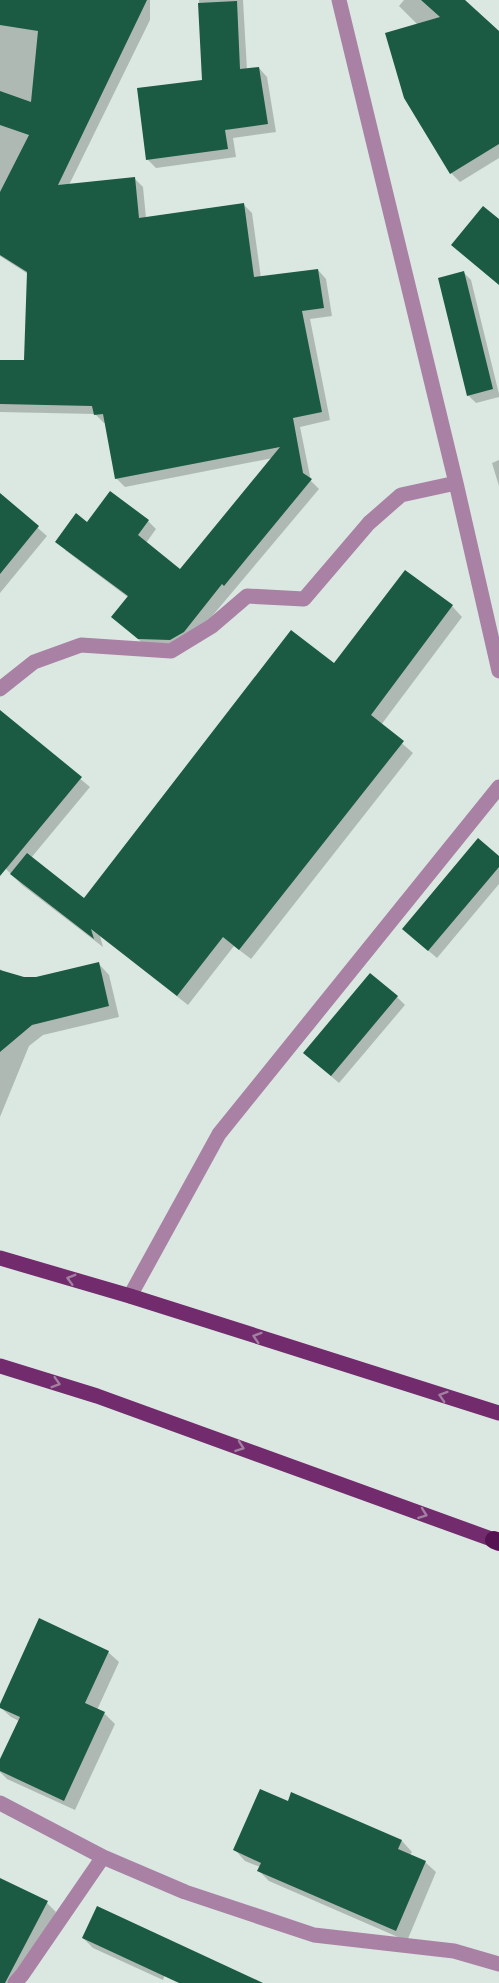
<svg xmlns="http://www.w3.org/2000/svg" width="499" height="1983" viewBox="0 0 499 1983" font-family="Manrope,sans-serif">
	<style>
		.shadow { fill: #0003 }
		.building { fill: #1b5b44 }
		.lines { fill: none; stroke-linecap: round; stroke-linejoin: round }
		.minor { stroke: #a981a4; stroke-width: 15 }
		.major { stroke: #722b6c; stroke-width: 15 }
		.highway { stroke: #551351; stroke-width: 18 }
		.oneway { stroke: #a180a1 }
	</style>
	<rect width="100%" height="100%" fill="#dae8e1"/>
	<path class="shadow" d="M 0,0 L 150,0 L 150,20 L 69,185 L 135,179 L 143,187 L 146,218 L 244,205 L 252,213 L 261,278 L 318,270 L 326,279 L 332,316 L 310,319 L 330,420 L 300,427 L 311,481 L 319,489 L 192,640 L 147,647 L 113,617 L 129,598 L 65,550 L 88,524 L 148,521 L 156,529 L 146,543 L 181,571 L 273,458 L 125,487 L 116,478 L 106,423 L 104,423 L 95,414 L 0,412 L 0,361 L 25,362 L 28,274 L 0,256 Z
		M 199,0 L 243,0 L 247,70 L 259,68 L 267,77 L 276,132 L 233,138 L 236,157 L 156,168 L 148,160 L 139,90 L 203,81 Z
		M 404,0 L 462,0 L 499,33 L 499,158 L 460,182 L 451,173 L 418,25 L 399,6 Z
		M 463,272 L 471,280 L 499,394 L 499,397 L 476,403 L 468,395 Z
		M 499,460 L 499,486 L 492,463 Z
		M 0,495 L 47,536 L 0,593 Z
		M 452,606 L 462,617 L 381,725 L 413,753 L 251,959 L 234,946 L 188,1005 L 100,936 L 103,947 L 22,885 L 0,863 L 0,716 L 2,713 L 90,787 L 31,858 L 84,900 L 335,665 Z
		M 499,858 L 499,884 L 437,958 L 412,937 Z
		M 99,964 L 109,975 L 119,1017 L 43,1035 L 29,1046 L 0,1117 L 0,969 L 7,974 L 24,978 L 37,978 Z
		M 397,997 L 405,1005 L 339,1083 L 313,1061 Z
		M 108,1652 L 119,1662 L 97,1710 L 104,1713 L 115,1724 L 75,1810 L 7,1779 L 0,1772 L 0,1762 L 19,1721 L 11,1717 L 0,1707 Z
		M 292,1794 L 402,1841 L 412,1852 L 410,1855 L 425,1862 L 436,1872 L 407,1941 L 269,1881 L 259,1871 L 260,1867 L 245,1861 L 235,1850 L 288,1803 Z
		M 0,1879 L 47,1903 L 56,1912 L 19,1983 L 0,1983 Z
		M 83,1938 L 260,1983 L 184,1983 L 165,1974 L 163,1980 L 93,1948 Z"/>
	<path class="building" d="M 0,0 L 147,0 L 58,185 L 135,177 L 139,218 L 244,203 L 254,277 L 318,269 L 324,308 L 302,311 L 322,412 L 293,418 L 303,473 L 312,479 L 224,586 L 222,584 L 184,632 L 170,640 L 138,639 L 111,617 L 128,596 L 55,542 L 76,513 L 87,522 L 110,491 L 149,520 L 138,535 L 180,569 L 280,447 L 115,479 L 103,414 L 94,415 L 92,406 L 0,404 L 0,360 L 24,360 L 27,272 L 0,255 L 0,192 L 29,135 L 0,125 L 0,91 L 31,102 L 38,31 L 0,25 Z
		M 421,0 L 465,0 L 499,31 L 499,144 L 450,174 L 404,98 L 385,33 L 440,17 Z
		M 237,1 L 240,69 L 259,67 L 268,124 L 225,130 L 228,149 L 146,160 L 137,88 L 202,80 L 198,3 Z
		M 483,206 L 499,219 L 499,285 L 451,245 Z
		M 464,271 L 493,389 L 467,396 L 438,278 Z
		M 0,493 L 39,526 L 0,574 Z
		M 405,570 L 453,605 L 371,715 L 404,741 L 239,950 L 223,937 L 177,996 L 91,929 L 94,939 L 10,874 L 27,853 L 84,898 L 291,630 L 334,663 Z
		M 0,710 L 82,777 L 0,876 Z
		M 478,838 L 499,856 L 499,867 L 428,951 L 402,929 Z
		M 99,962 L 109,1006 L 32,1025 L 0,1052 L 0,970 L 24,977 L 36,977 Z
		M 370,973 L 398,996 L 331,1076 L 303,1053 Z
		M 39,1618 L 109,1651 L 85,1703 L 105,1712 L 64,1801 L 0,1771 L 0,1759 L 20,1717 L 0,1708 L 0,1704 Z
		M 260,1789 L 288,1801 L 291,1792 L 402,1840 L 398,1849 L 426,1861 L 396,1931 L 257,1871 L 261,1863 L 233,1850 Z
		M 0,1878 L 48,1901 L 5,1983 L 0,1983 Z
		M 97,1906 L 263,1983 L 179,1983 L 82,1938 Z"/>
	<g class="lines">
		<path class="minor" d="M 339,0 L 456,483 L 499,671
			M 0,689 L 34,662 L 81,645 L 171,651 L 212,626 L 247,596 L 304,599 L 369,523 L 401,495 L 456,483
			M 130,1296 L 219,1134 L 499,787
			M 0,1803 L 103,1857 L 185,1892 L 314,1935 L 454,1951 L 499,1964
			M 15,1983 L 22,1975 L 103,1857"/>
		<path class="major" d="M 0,1258 L 130,1296 L 499,1413
			M 0,1366 L 97,1396 L 494,1540"/>
		<path class="highway" d="M 494,1540 L 499,1542"/>
	</g>
	<defs><path id="oneway-chevron" d="M-2-3.5L2.5 0L-2 3.5" fill="none" stroke-width="1.6" stroke-linecap="round" stroke-linejoin="round" transform="scale(1.5)"/></defs>
	<g class="oneway">
		<use href="#oneway-chevron" transform="translate(71 1279) rotate(-164)"/>
		<use href="#oneway-chevron" transform="translate(257 1337) rotate(-162)"/>
		<use href="#oneway-chevron" transform="translate(56 1383) rotate(17)"/>
		<use href="#oneway-chevron" transform="translate(443 1396) rotate(-162)"/>
		<use href="#oneway-chevron" transform="translate(240 1447) rotate(20)"/>
		<use href="#oneway-chevron" transform="translate(423 1514) rotate(20)"/>
	</g>
</svg>
